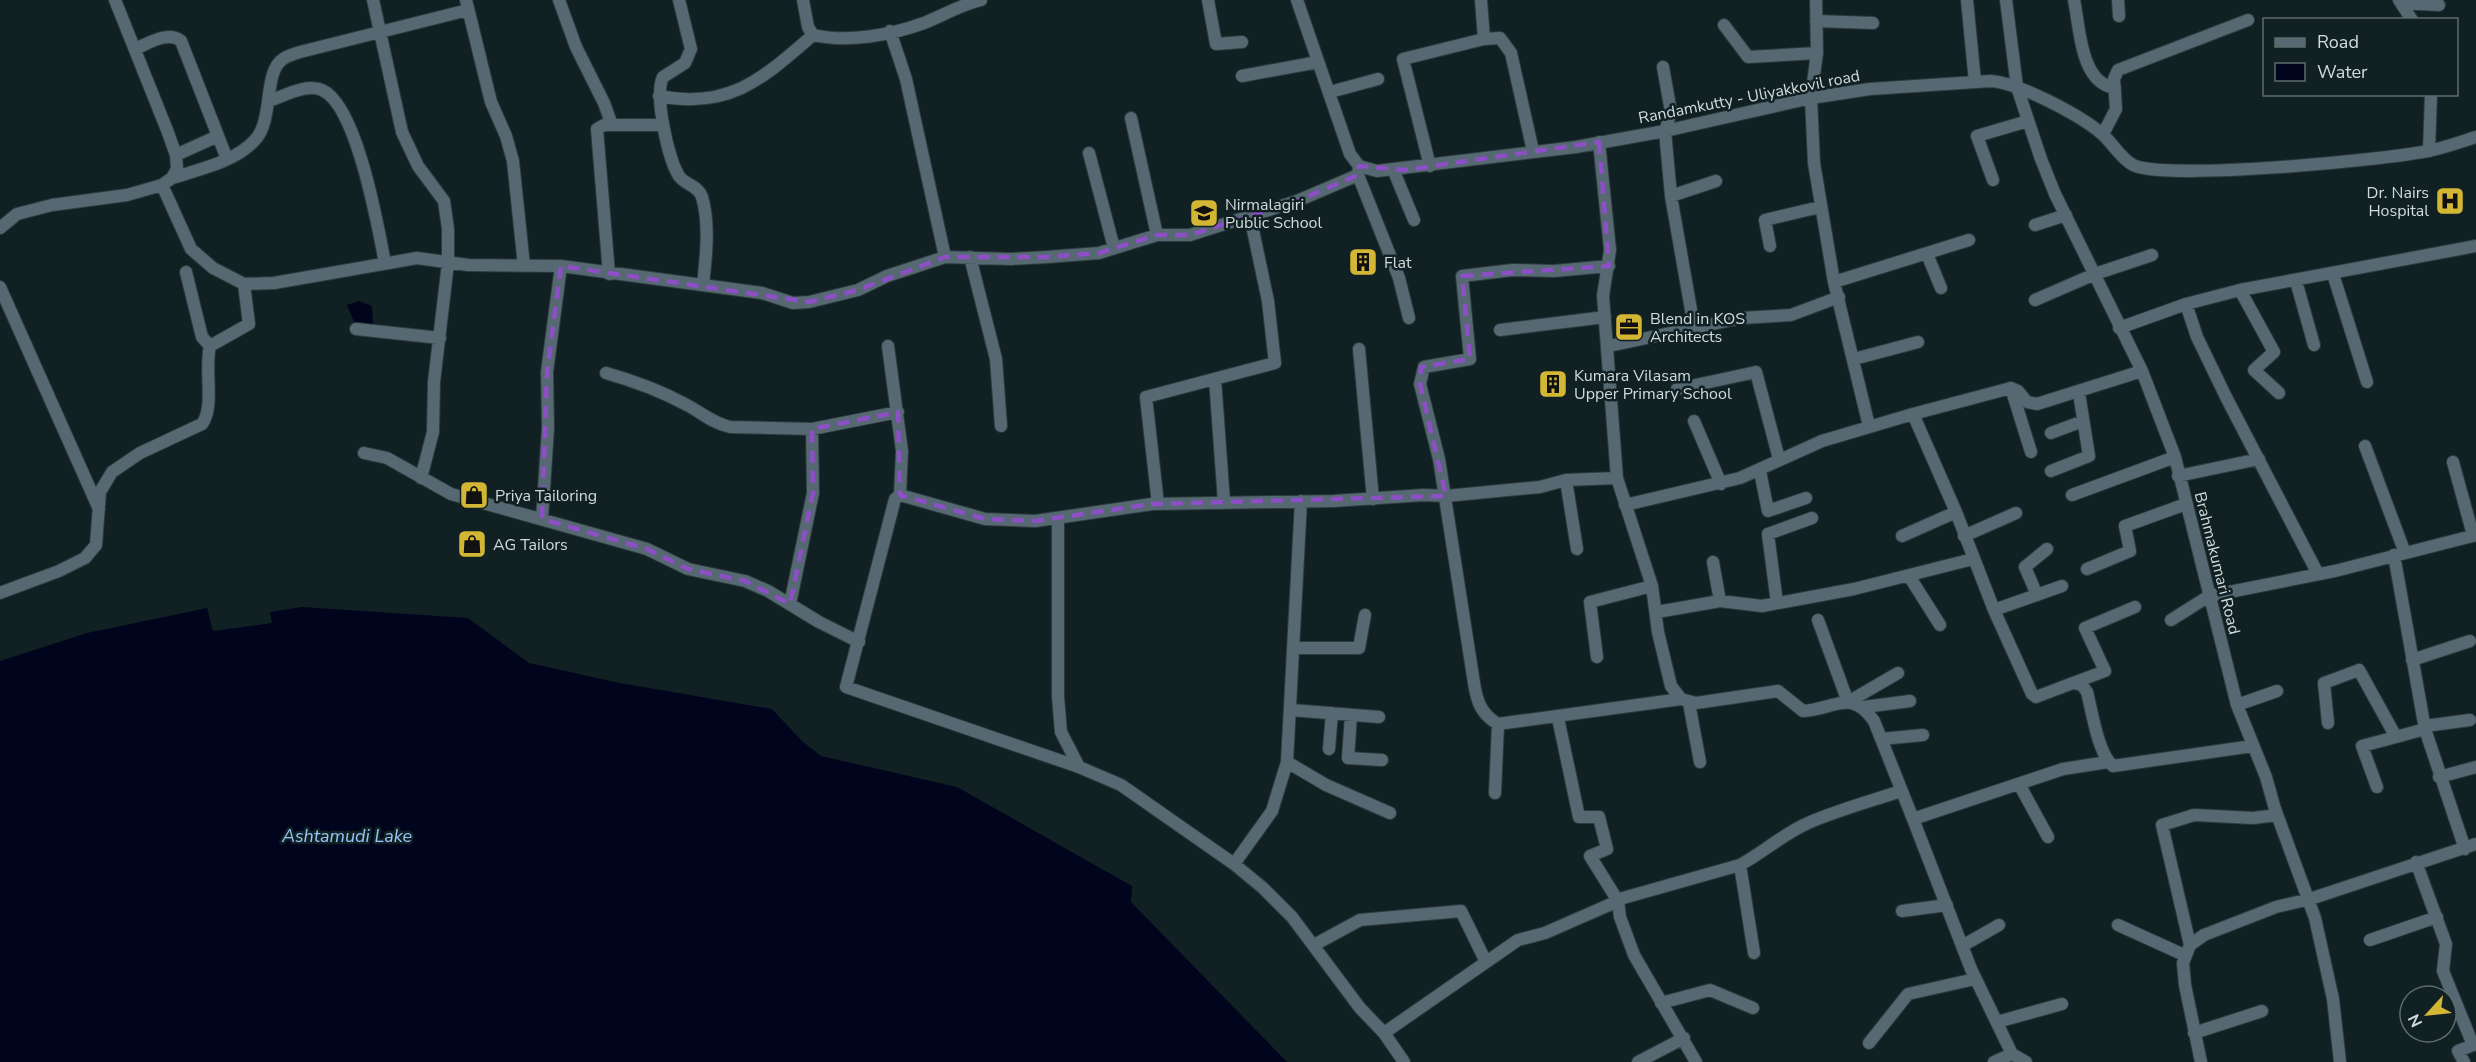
<svg xmlns="http://www.w3.org/2000/svg" width="2476" height="1062" viewBox="0 0 2476 1062" font-family="'Nunito Sans',sans-serif">
	<style>
		.water { fill: #00051d }
		.lines { fill: none; stroke-linecap: round; stroke-linejoin: round }
		.minor-casing { stroke: #2c3b3d; stroke-width: 14 }
		.minor { stroke: #566972; stroke-width: 12 }
		.marked { fill: none; stroke: #8c4fc5; stroke-width: 4.5; stroke-dasharray: 12 8; stroke-linejoin: round }
		.labels { text-anchor: middle; stroke-width: 5; stroke-linejoin: round; paint-order: stroke }
		.street-label { font-size: 16px; fill: #d1dadc; stroke: #112123 }
		.poi-label { font-size: 16px; fill: #d1dadc; stroke: #112123; text-anchor: start }
		.water-label { font-size: 18px; font-style: italic; fill: #96c5f9; stroke: #112123 }
	</style>
	<rect width="100%" height="100%" fill="#112123"/>
	<path class="water" d="M 359,301 L 372,306 L 373,326 L 355,324 L 347,305 Z
		M 302,607 L 468,618 L 529,663 L 620,683 L 772,709 L 802,741 L 821,756 L 957,787 L 1132,886 L 1131,902 L 1287,1062 L 0,1062 L 0,661 L 87,633 L 207,608 L 213,631 L 272,623 L 270,612 Z"/>
	<g class="lines">
		<g class="minor-casing">
			<path id="minor" d="M 373,0 L 402,132 L 418,166 L 444,201 L 448,229 L 448,263 L 434,382 L 433,432 L 421,478
				M 466,0 L 491,102 L 506,136 L 513,161 L 524,266
				M 559,0 L 576,47 L 604,103 L 612,125
				M 679,0 L 691,49 L 685,63 L 663,77 C 654,95 668,159 679,176 C 685,185 698,185 702,197 C 710,225 706,257 703,285
				M 803,0 L 808,27 L 813,35 C 848,43 891,35 924,23 C 944,15 960,5 981,0
				M 1208,0 L 1216,44 L 1242,42
				M 1297,0 L 1350,154 L 1359,166 L 1377,171 L 1576,147 L 1665,131 L 1811,98 L 1870,89 L 1991,81 C 2019,83 2078,114 2101,133 C 2112,142 2120,158 2133,165 C 2166,181 2383,160 2428,151 C 2444,148 2460,142 2476,137
				M 1481,0 L 1484,39 L 1500,38 L 1511,53 L 1533,151
				M 1816,0 L 1817,53 L 1811,98 L 1814,163 L 1834,282 L 1869,426
				M 1967,0 L 1975,82
				M 2006,0 L 2017,87 L 2041,159 L 2055,194 L 2142,371 L 2175,457 L 2237,705 L 2266,777 L 2275,809 L 2315,918 L 2333,999 L 2340,1062
				M 2074,0 C 2080,28 2080,83 2115,88
				M 2118,0 L 2119,16
				M 2399,0 L 2412,20
				M 2401,3 L 2439,5
				M 1816,21 L 1873,23
				M 1724,25 L 1748,57 L 1817,53
				M 890,31 L 906,79 L 945,257
				M 135,49 C 147,44 169,30 181,41 L 227,159
				M 1663,67 L 1671,112 L 1665,131 L 1671,196 L 1694,327
				M 1242,76 L 1318,62
				M 1330,92 L 1378,79
				M 659,96 C 730,110 763,78 813,35
				M 269,101 C 284,96 307,83 322,90 C 357,105 378,227 385,263
				M 1131,118 L 1157,235
				M 2103,134 L 2116,109 L 2114,79 L 2118,70 L 2248,20
				M 1599,142 L 1610,250 L 1603,296 L 1617,478 L 1652,586 L 1658,632 L 1671,686 L 1681,699 L 1696,703 L 1778,691 L 1803,711 C 1835,709 1851,688 1874,721 L 1913,819 L 2063,769 L 2108,762
				M 2429,151 L 2431,94
				M 1089,153 L 1114,248
				M 176,155 L 218,136
				M 1430,166 L 1403,59 L 1484,39
				M 1393,169 L 1414,220
				M 1358,175 L 1399,278 L 1409,318
				M 172,178 C 200,169 235,162 255,140 C 274,120 263,72 283,59 C 289,55 297,53 304,51 L 468,10
				M 1993,180 L 1977,136 L 2028,121
				M 162,185 L 191,249 L 213,268 L 244,284 L 274,283 L 417,258 L 468,265 L 561,266 L 762,293 L 793,303 L 809,302 L 858,290 L 887,276 L 945,257 L 1011,259 L 1047,257 L 1099,253 L 1157,235 L 1190,235 L 1297,201 L 1358,175 L 1359,166
				M 1671,196 L 1716,181
				M 2035,225 L 2066,215
				M 0,228 L 17,214 L 52,205 L 127,195 L 162,185 L 172,178 L 177,169 L 176,155 L 167,130 L 115,0
				M 1770,246 L 1765,220 L 1820,207
				M 1927,254 L 1941,288
				M 970,257 L 996,359 L 1001,426
				M 1609,266 L 1554,271 L 1513,270 L 1462,276 L 1470,359 L 1424,367 L 1420,384 L 1439,459 L 1474,683 C 1477,702 1481,714 1498,724 L 1681,699
				M 186,272 L 202,337 L 210,346
				M 609,274 L 597,129 L 604,125 L 663,125
				M 2333,274 L 2367,382
				M 2296,281 L 2314,345
				M 1834,282 L 1969,240
				M 0,287 L 99,509
				M 2240,290 L 2274,352 L 2254,370 L 2279,393
				M 2035,300 L 2095,274 L 2152,255
				M 2186,304 L 2197,337 L 2226,397 L 2318,574
				M 2119,328 L 2186,304 L 2240,290 L 2476,246
				M 356,329 L 440,338
				M 1500,330 L 1605,317
				M 888,346 L 902,451 L 900,495
				M 1609,346 L 1741,318 L 1791,315 L 1839,297
				M 1359,349 L 1373,499
				M 1854,359 L 1918,342
				M 606,373 C 634,381 659,390 685,404 C 701,412 712,423 730,427 L 812,429 L 898,412
				M 1215,379 L 1224,502
				M 2011,388 L 2031,452
				M 1677,389 L 1756,372 L 1779,459
				M 1913,414 L 2011,388 L 2018,391 L 2027,402 L 2037,404 L 2142,371
				M 1694,421 L 1721,484
				M 2051,433 L 2083,421
				M 2365,446 L 2405,553
				M 364,453 L 387,458 L 451,494 L 647,549 L 688,569 L 745,581 L 768,591 L 819,622 L 859,642
				M 2453,462 L 2473,535
				M 1760,471 L 1768,511 L 1806,498
				M 2051,471 L 2089,456 L 2079,393
				M 2178,476 L 2259,459
				M 1566,480 L 1577,549
				M 2072,495 L 2175,457
				M 1158,504 L 1146,397 L 1275,363 L 1268,301 L 1250,216
				M 1625,505 L 1740,478 L 1822,441 L 1913,414 L 1956,512 L 1994,610 L 2032,694 L 2036,697 L 2073,683 L 2082,685 L 2087,692 C 2092,711 2098,754 2113,766 L 2253,746
				M 542,519 L 548,428 L 547,372 L 561,266
				M 1058,519 L 1058,697 L 1061,732 L 1079,767 L 1121,785 L 1234,864 L 1263,888 L 1292,917 L 1360,1008 L 1384,1033 L 1404,1062
				M 1902,536 L 1956,512
				M 1964,536 L 2016,513
				M 2394,555 L 2425,729 L 2465,849
				M 1713,562 L 1720,601
				M 2087,569 L 2130,551 L 2125,526 L 2186,504
				M 1909,576 L 1940,625
				M 0,593 L 59,571 L 85,558 L 96,545 L 100,492 L 112,472 L 140,453 L 202,424 C 215,407 204,369 210,346 L 249,324 L 244,284
				M 2037,595 L 2025,567 L 2047,549
				M 1777,603 L 1768,534 L 1812,518
				M 790,604 L 813,493 L 812,429
				M 1994,610 L 2062,586
				M 1657,612 L 1720,601 L 1762,606 L 1854,589 L 1973,559
				M 1818,620 L 1848,702 L 1898,673
				M 2171,620 L 2209,596 L 2335,571 L 2476,535
				M 1295,648 L 1359,648 L 1365,615
				M 1597,657 L 1590,602 L 1652,586
				M 2412,660 L 2470,641
				M 2073,683 L 2105,671 L 2085,628 L 2135,607
				M 1689,703 L 1700,762
				M 2237,705 L 2277,691
				M 1864,707 L 1910,701
				M 1291,710 L 1379,717
				M 1351,715 L 1348,758 L 1382,760
				M 2328,723 L 2324,683 L 2359,670 L 2396,737 L 2425,729
				M 2425,726 L 2470,720
				M 1881,739 L 1923,735
				M 1329,749 L 1332,713
				M 1287,762 L 1326,785 L 1390,813
				M 1079,767 L 846,687 L 895,499 L 900,495 L 985,519 L 1035,521 L 1152,504 L 1333,501 L 1424,495 L 1446,496 L 1540,487 L 1566,480 L 1617,478
				M 2439,777 L 2476,767
				M 2019,784 L 2048,837
				M 2377,787 L 2362,746 L 2396,737
				M 1495,793 L 1498,724
				M 1913,819 L 1971,969 L 2012,1054
				M 2416,862 L 2446,944 L 2443,971 L 2473,1045 L 2476,1044
				M 1234,864 L 1272,811 L 1287,762 L 1301,501
				M 1740,865 L 1754,953
				M 1902,911 L 1947,905
				M 2118,925 L 2184,955
				M 2370,940 L 2437,917
				M 1314,945 L 1360,920 L 1461,911 L 1486,962
				M 2190,945 L 2162,825 L 2194,815 L 2253,818 L 2277,815
				M 1962,946 L 1999,925
				M 1661,1003 L 1710,990 L 1753,1008
				M 1997,1022 L 2062,1004
				M 1384,1033 L 1518,940 L 1545,933 L 1618,901 L 1590,856 L 1607,849 L 1599,817 L 1579,817 L 1558,718
				M 2194,1033 L 2262,1011
				M 1869,1043 L 1908,994 L 1975,979
				M 1638,1062 L 1684,1038
				M 1696,1062 L 1634,955 L 1620,917 L 1618,901 L 1623,898 L 1740,865 C 1764,852 1783,834 1808,823 C 1838,810 1871,801 1901,791
				M 1994,1062 L 2012,1054 L 2026,1062
				M 2201,1062 L 2185,985 L 2183,963 L 2190,945 L 2204,935 L 2276,907 L 2310,899 L 2476,844
				M 2464,1062 L 2458,1051 L 2473,1045"/>
		</g>
		<use href="#minor" class="minor"/>
	</g>
	<path class="marked" d="M 1599,142 L 1609,266 L 1462,276 L 1470,359 L 1421,367 L 1420,384 L 1446,496 L 1152,504 L 1035,521 L 985,519 L 900,495 L 898,412 L 812,429 L 813,493 L 790,604 L 745,581 L 688,569 L 647,549 L 542,519 L 547,372 L 561,266 L 809,302 L 858,290 L 945,257 L 1047,257 L 1099,253 L 1157,235 L 1190,235 L 1297,201 L 1358,175 L 1359,166 L 1405,170 Z"/>
	<defs>
		<g id="hospital-square" transform="scale(1.5)"><rect x="-9" y="-9" width="18" height="18" rx="4" fill="#d4b635" stroke="#112123"/><path d="M-5-5h3v3.5h4V-5h3V5h-3V1.5h-4V5h-3Z" fill="#111"/></g>
		<g id="school-square" transform="scale(1.5)"><rect x="-9" y="-9" width="18" height="18" rx="4" fill="#d4b635" stroke="#112123"/><path d="M0-5L7-2L0 1L-7-2ZM-4 1L0 2.5L4 1V4Q0 6-4 4Z" fill="#111"/></g>
		<g id="building-square" transform="scale(1.5)"><rect x="-9" y="-9" width="18" height="18" rx="4" fill="#d4b635" stroke="#112123"/><path d="M-4-6H4V6H1V3H-1V6H-4ZM-2.5-4.3h1.7v1.8h-1.7ZM.8-4.3h1.7v1.8H.8ZM-2.5-1h1.7V.8h-1.7ZM.8-1h1.7V.8H.8Z" fill="#111"/></g>
		<g id="office-square" transform="scale(1.5)"><rect x="-9" y="-9" width="18" height="18" rx="4" fill="#d4b635" stroke="#112123"/><path d="M-6-3h4V-5.5h4V-3h4V5H-6ZM-1-4.5V-3h2v-1.5ZM-6 0V1H6V0Z" fill="#111"/></g>
		<g id="shop-square" transform="scale(1.5)"><rect x="-9" y="-9" width="18" height="18" rx="4" fill="#d4b635" stroke="#112123"/><path d="M-5-2.5h2.3a2.7 3.5 0 0 1 5.4 0H5L5.5 6h-11ZM-1.5-2.5h3a1.5 2.3 0 0 0-3 0Z" fill="#111"/></g>
	</defs>
	<g fill-rule="evenodd">
		<use href="#hospital-square" x="2450" y="201"/>
		<use href="#school-square" x="1204" y="213"/>
		<use href="#building-square" x="1363" y="262"/>
		<use href="#office-square" x="1629" y="327"/>
		<use href="#building-square" x="1553" y="384"/>
		<use href="#shop-square" x="474" y="495"/>
		<use href="#shop-square" x="472" y="544"/>
	</g>
	<g class="labels">
		<g class="street-label">
			<text transform="translate(1749 96) rotate(-11)" y="6">Randamkutty - Uliyakkovil road</text>
			<text transform="translate(2218 563) rotate(76)" y="6">Brahmakumari Road</text>
		</g>
		<g class="poi-label">
			<text x="2429" y="198" text-anchor="end">Dr. Nairs<tspan x="2429" dy="18">Hospital</tspan></text>
			<text x="1225" y="210">Nirmalagiri<tspan x="1225" dy="18">Public School</tspan></text>
			<text x="1384" y="268">Flat</text>
			<text x="1650" y="324">Blend in KOS<tspan x="1650" dy="18">Architects</tspan></text>
			<text x="1574" y="381">Kumara Vilasam<tspan x="1574" dy="18">Upper Primary School</tspan></text>
			<text x="495" y="501">Priya Tailoring</text>
			<text x="493" y="550">AG Tailors</text>
		</g>
		<g class="water-label">
			<text x="347" y="842">Ashtamudi Lake</text>
		</g>
	</g>
	<rect x="2263" y="18" width="195" height="78" fill="#112123" stroke="#5e6b6d" stroke-width="1.5"/>
	<rect x="2275" y="38" width="30" height="9" fill="#566972" stroke="#5e6b6d" stroke-width="1.5"/>
	<text x="2317" y="48" font-size="18" fill="#d1dadc">Road</text>
	<rect x="2275" y="63" width="30" height="18" fill="#00051d" stroke="#5e6b6d" stroke-width="1.5"/>
	<text x="2317" y="78" font-size="18" fill="#d1dadc">Water</text>
	<g transform="translate(2428 1014) rotate(243)"><circle r="28" fill="#112123" stroke="#5e6b6d" stroke-width="1.5"/>
	<path d="M0-4.5L10 22L0 15L-10 22Z" fill="#d4b635"/>
	<text y="-9" font-size="16" font-weight="bold" text-anchor="middle" fill="#d1dadc">N</text>
	</g>
</svg>
